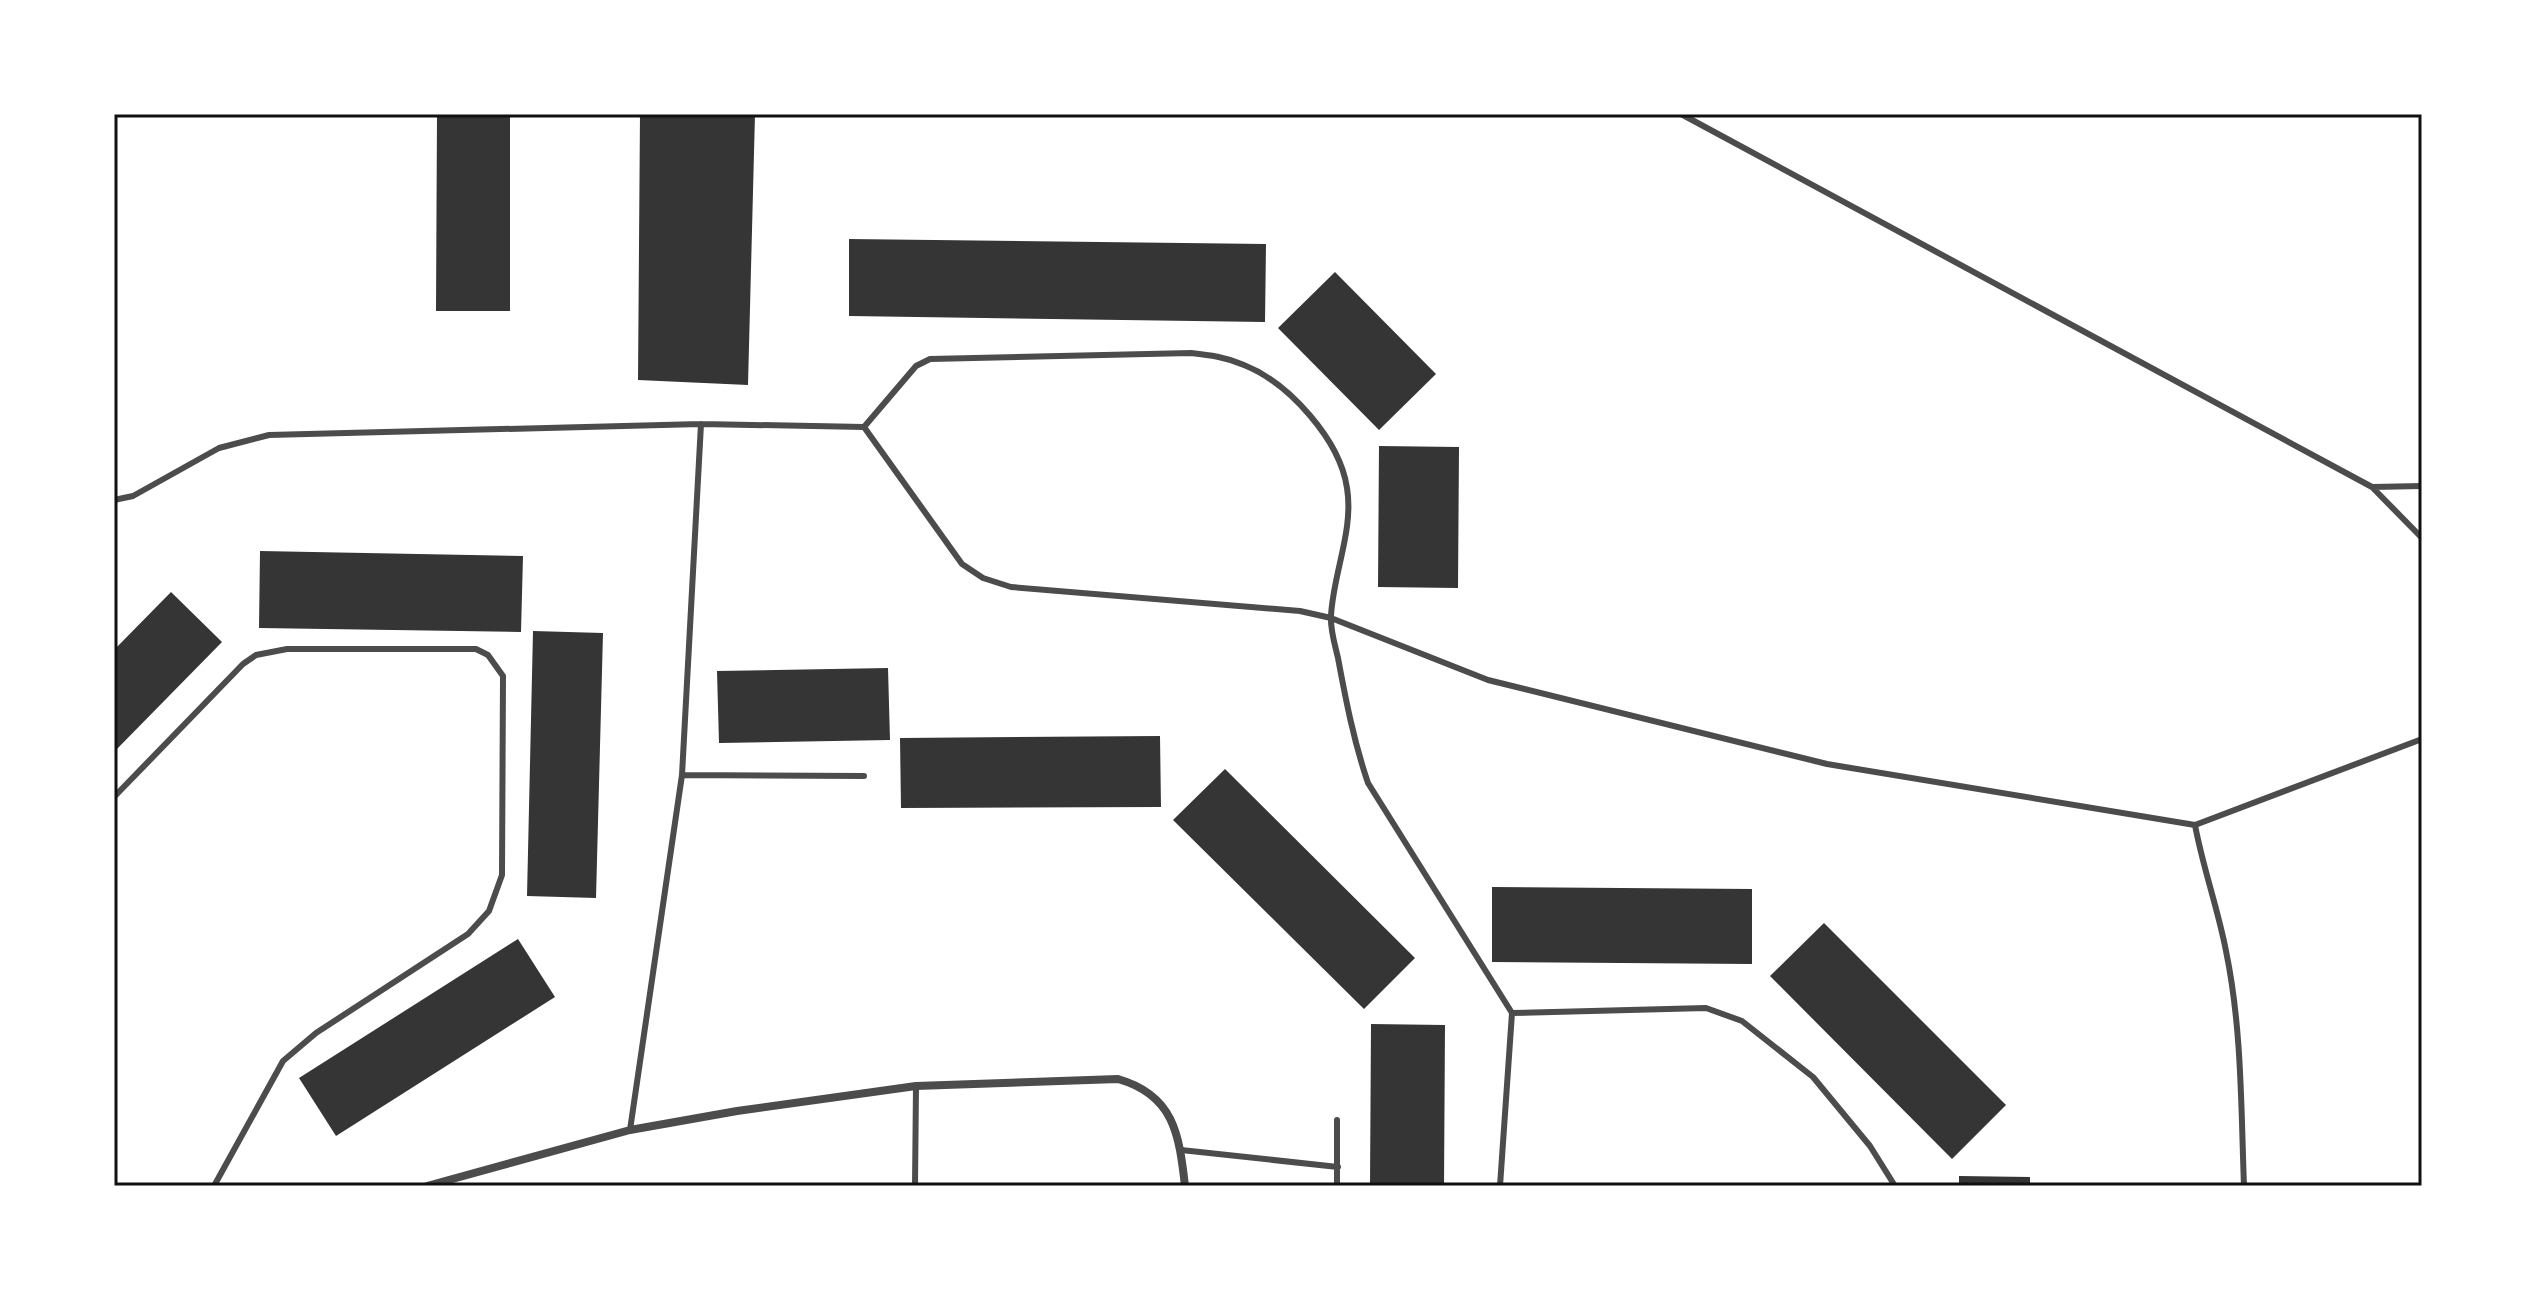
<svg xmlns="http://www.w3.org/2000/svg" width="2536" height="1300" viewBox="0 0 2536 1300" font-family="Roboto,sans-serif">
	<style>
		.building { fill: #353535 }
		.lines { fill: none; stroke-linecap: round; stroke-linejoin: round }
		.service { stroke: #4c4c4c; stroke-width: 6 }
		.minor { stroke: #4c4c4c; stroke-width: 8 }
		.neatline { fill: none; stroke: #111; stroke-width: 3 }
	</style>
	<rect width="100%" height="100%" fill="#fff"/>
	<path class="building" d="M 437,114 L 510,114 L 510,311 L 436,311 Z
		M 640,114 L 755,114 L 748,385 L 638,380 Z
		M 849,239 L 1266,244 L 1265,322 L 849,316 Z
		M 1335,272 L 1436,374 L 1379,430 L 1278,328 Z
		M 1379,446 L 1459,447 L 1458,588 L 1378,587 Z
		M 260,551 L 523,556 L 521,632 L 259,628 Z
		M 171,592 L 222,642 L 114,752 L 114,650 Z
		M 533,631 L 603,633 L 596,898 L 527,896 Z
		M 888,668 L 890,740 L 719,743 L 717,671 Z
		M 1160,736 L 1161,807 L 901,808 L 900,738 Z
		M 1225,769 L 1415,958 L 1364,1009 L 1173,820 Z
		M 1492,887 L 1752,889 L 1752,964 L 1492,962 Z
		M 1824,923 L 2006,1105 L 1952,1159 L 1770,976 Z
		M 518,939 L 555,997 L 336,1136 L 299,1078 Z
		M 1371,1024 L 1445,1025 L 1444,1186 L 1370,1186 Z
		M 1959,1176 L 2030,1177 L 2030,1186 L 1959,1186 Z"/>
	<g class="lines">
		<path class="service" d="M 1681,114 L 2372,487 L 2422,538
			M 864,427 L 916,366 L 930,359 L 1191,353 C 1209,355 1226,357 1244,365 C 1289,383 1340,440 1347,488 C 1354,530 1333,574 1331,616 C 1330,629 1335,645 1338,658 C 1346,701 1354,742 1368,783 L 1512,1013 L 1500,1186
			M 2372,487 L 2422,486
			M 114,500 L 133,496 L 219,448 L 269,435 L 701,424 L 864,427 L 962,564 L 983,578 L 1011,587 L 1300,611 L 1331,618 L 1488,680 L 1827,764 L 2195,825
			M 682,775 L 864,776
			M 114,797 L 243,664 L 256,655 L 287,649 L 476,649 L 488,655 L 503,676 L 502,875 L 489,911 L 468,934 L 316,1033 L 283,1061 L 214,1186
			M 2195,825 C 2203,868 2218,909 2226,951 C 2242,1028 2241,1109 2244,1186
			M 2195,825 L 2422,739
			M 1512,1013 L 1706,1008 L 1742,1021 L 1813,1077 L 1870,1146 L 1895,1186
			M 1337,1120 L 1337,1186
			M 630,1130 L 682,775 L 701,424
			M 1181,1150 L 1338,1167
			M 915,1186 L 916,1086"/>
		<path class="minor" d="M 427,1186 L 630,1130 L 737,1111 L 916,1086 L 1118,1079 C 1174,1095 1179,1134 1185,1186"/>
	</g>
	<rect width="2536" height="1300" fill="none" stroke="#ffffff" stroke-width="232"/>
	<rect x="116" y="116" width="2304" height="1068" class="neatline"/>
</svg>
